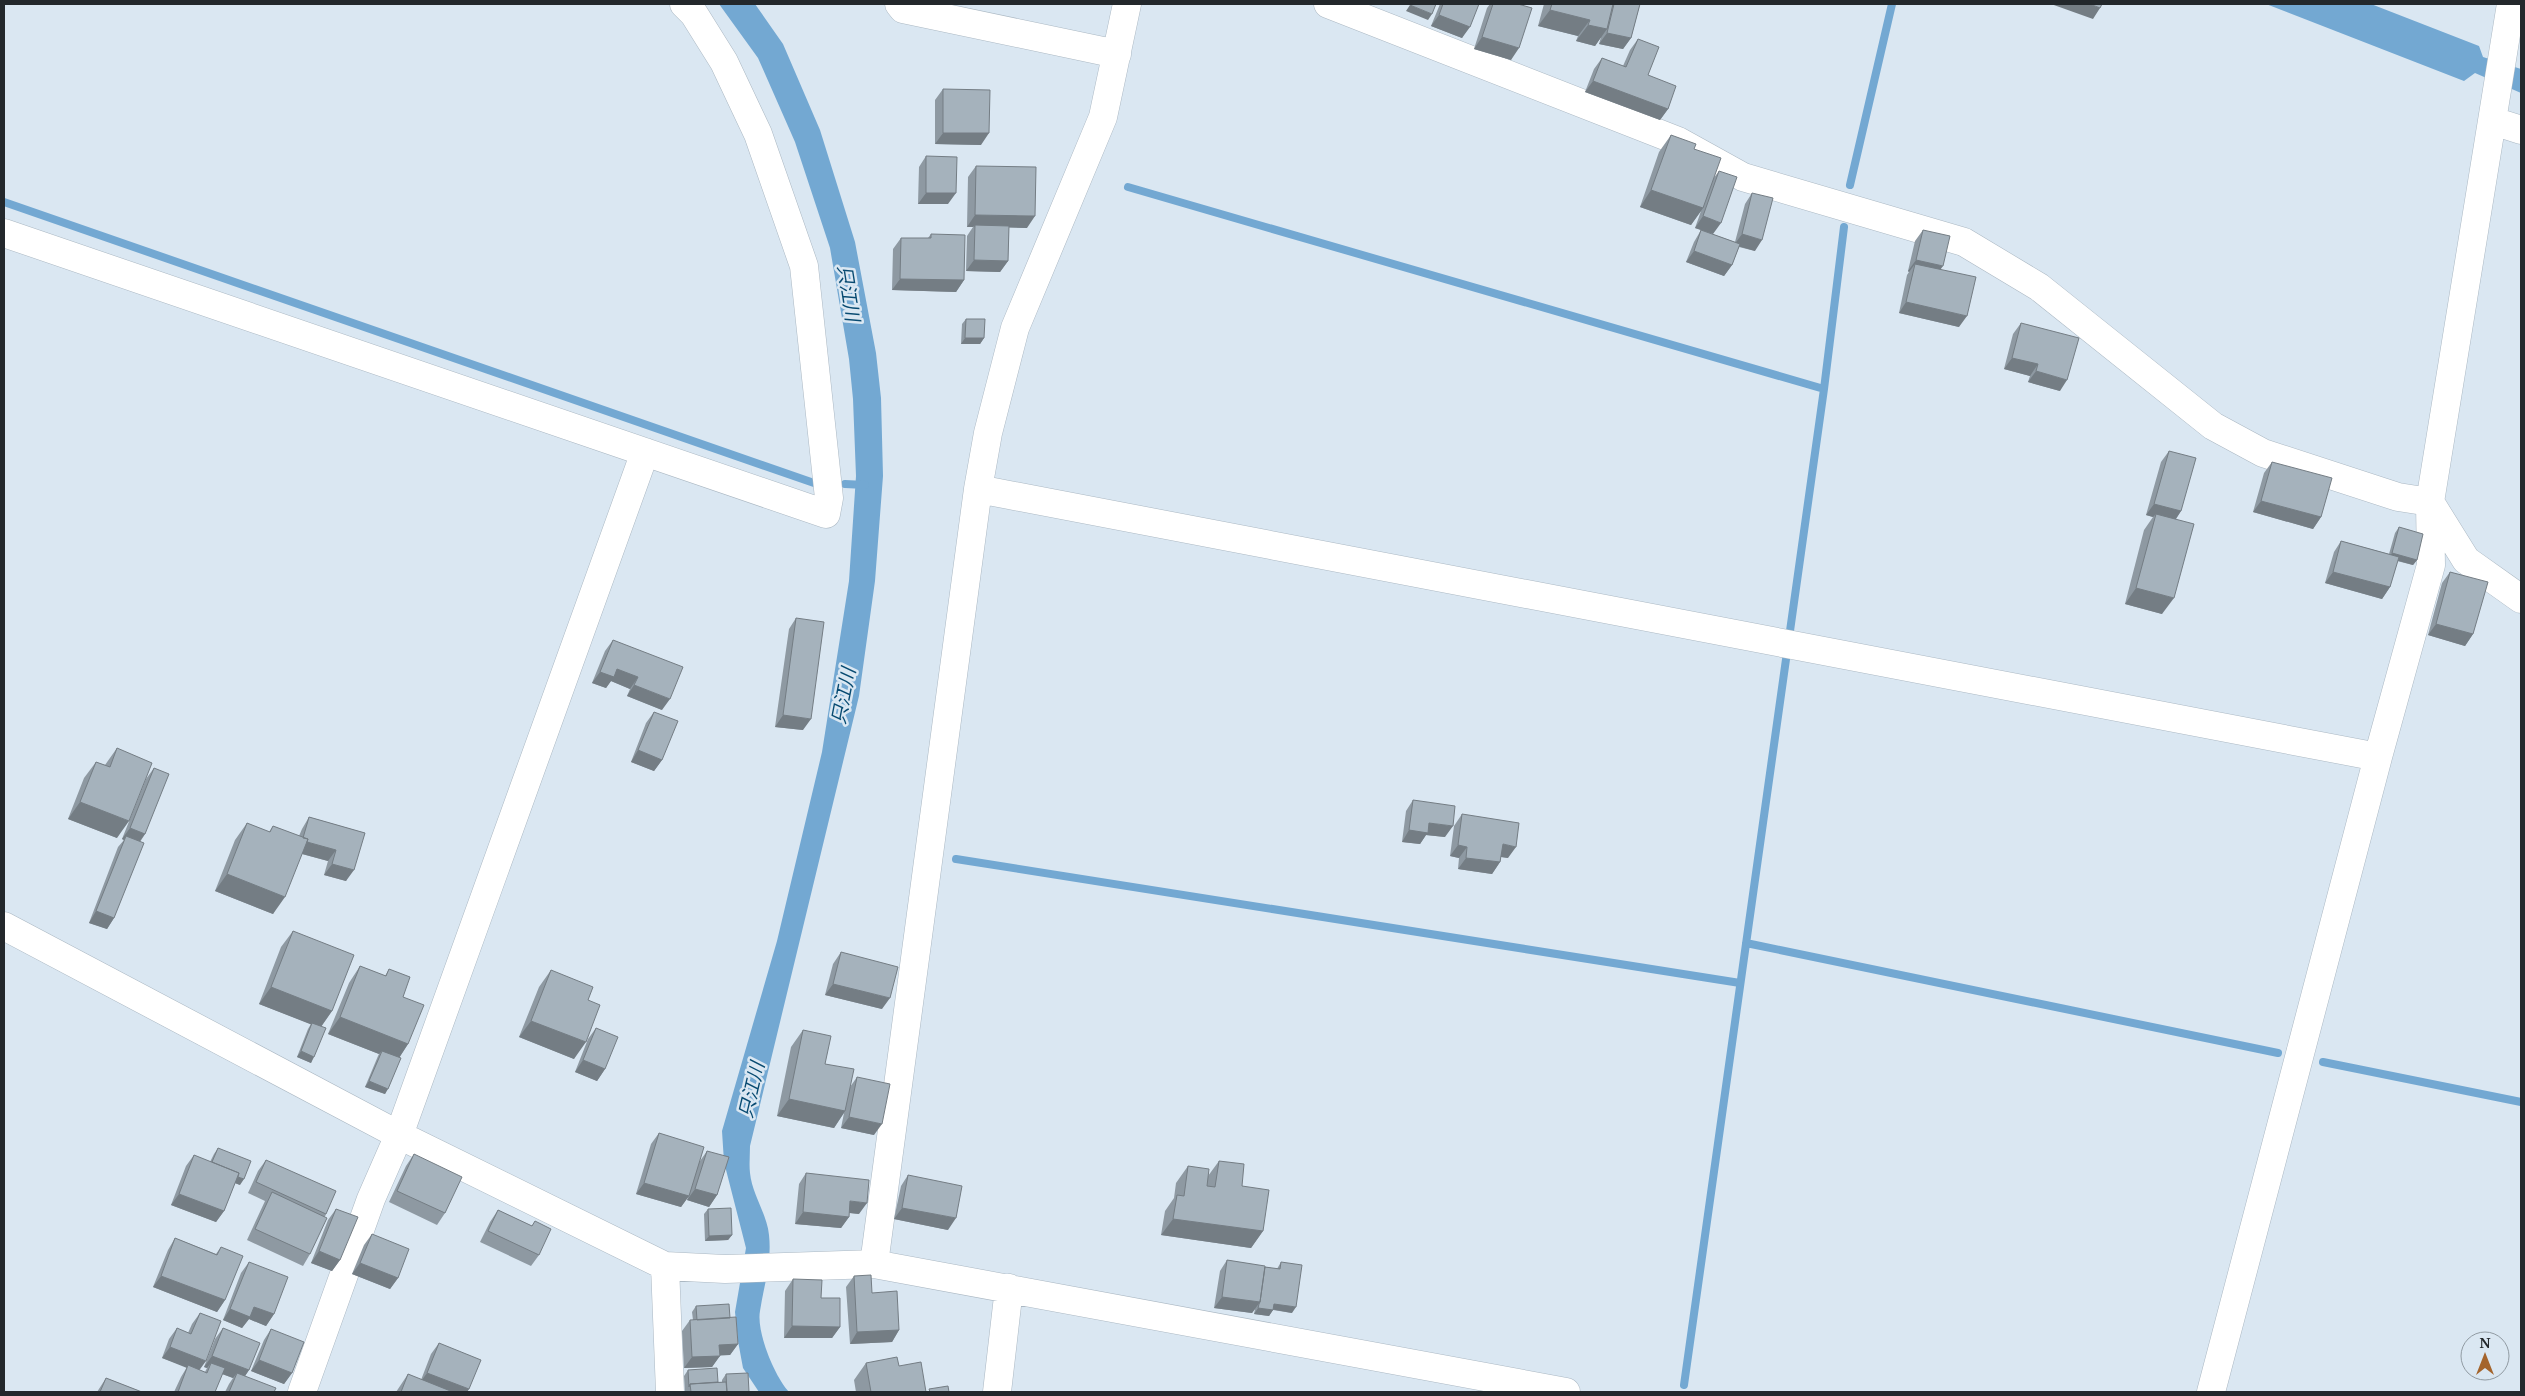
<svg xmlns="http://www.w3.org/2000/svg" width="2525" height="1396" viewBox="0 0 2525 1396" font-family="'Noto Serif','Noto Sans JP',serif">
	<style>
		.water { fill: #73a8d2 }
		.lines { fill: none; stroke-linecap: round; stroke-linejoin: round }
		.stream { stroke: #73a8d2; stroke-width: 8 }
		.minor-casing { stroke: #abb8c3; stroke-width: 29 }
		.minor { stroke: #fff; stroke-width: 28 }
		.wall { fill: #8e99a2 }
		.shaded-wall { fill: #747d84 }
		.building { fill: #a5b2bc; stroke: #747d84 }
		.labels { text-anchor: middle; stroke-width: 5; stroke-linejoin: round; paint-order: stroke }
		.water-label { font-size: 19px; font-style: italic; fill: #074a71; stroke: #dae7f2 }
	</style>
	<rect width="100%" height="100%" fill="#dae7f2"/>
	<path class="water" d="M 719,4 L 755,4 L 783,44 L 820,130 L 855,242 L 876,353 L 881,398 L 883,476 L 875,581 L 859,696 L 750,1146 C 750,1155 749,1164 750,1173 C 752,1194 767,1214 769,1235 C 772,1262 764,1285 760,1311 C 756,1332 775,1377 789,1392 L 759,1392 L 743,1368 L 738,1341 L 735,1312 L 746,1248 L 724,1162 L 722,1131 L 777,941 L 822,752 L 849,581 L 856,476 L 853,399 L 849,359 L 830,248 L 795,142 L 758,58 Z
		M 2266,4 L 2371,4 L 2479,46 L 2483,57 L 2521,69 L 2521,93 L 2475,73 L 2464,81 Z"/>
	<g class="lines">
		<path class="stream" d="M 1850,185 L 1892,4
			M 1128,187 L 1824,389
			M 4,202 L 814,483
			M 845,484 L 865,485
			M 956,859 L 1740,983
			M 1746,943 L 2278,1053
			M 2323,1062 L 2521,1102
			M 1684,1385 L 1824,389 L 1844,227"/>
		<g class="minor-casing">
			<path id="minor" d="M 899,4 L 903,9 L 1117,54
				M 1328,4 L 1678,141 L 1743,177 L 1964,242 L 2039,287 L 2213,426 L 2263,453 L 2398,497 L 2430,502 L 2466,560 L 2521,599
				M 2493,121 L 2521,130
				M 4,233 L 826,514 L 829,498 L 804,266 L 758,134 L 724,62 L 694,14 L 684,4
				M 978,489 L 2378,757
				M 4,926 L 399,1135 L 665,1266 L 725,1269 L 874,1264 L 1566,1392
				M 874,1264 L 978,489 L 988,433 L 1015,328 L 1103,117 L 1127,4
				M 665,1266 L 670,1392
				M 302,1392 L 371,1199 L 399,1135 L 645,452
				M 997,1392 L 1009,1288
				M 2211,1392 L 2378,757 L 2431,565 L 2430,502 L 2511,4"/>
		</g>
		<use href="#minor" class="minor"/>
	</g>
	<path class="wall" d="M 1440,4 L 1479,4 L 1462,38 L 1431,26 Z
		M 1490,4 L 1518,4 L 1511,60 L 1474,49 L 1487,8 Z
		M 1544,4 L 1640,4 L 1631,38 L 1623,49 L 1599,44 L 1601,37 L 1595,46 L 1576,41 L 1578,36 L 1538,26 Z
		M 1638,39 L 1648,75 L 1668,109 L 1660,120 L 1585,92 L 1594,69 L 1602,58 L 1623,66 L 1630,50 Z
		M 943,89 L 981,145 L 935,144 L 935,100 Z
		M 1671,135 L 1694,149 L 1713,179 L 1719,171 L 1713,234 L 1695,228 L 1701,211 L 1691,225 L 1640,207 L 1659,152 Z
		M 926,156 L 948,204 L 918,204 L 919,167 Z
		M 976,166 L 1027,228 L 1009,227 L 1008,261 L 1000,272 L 966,271 L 967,236 L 973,227 L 967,227 L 968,177 Z
		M 1752,193 L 1755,251 L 1739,247 L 1732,265 L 1724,276 L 1686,262 L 1694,242 L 1701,230 L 1735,242 L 1745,204 Z
		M 1923,230 L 1941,269 L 1959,327 L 1899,313 L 1907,275 L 1909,272 L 1908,271 L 1915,241 Z
		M 931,234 L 964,280 L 956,292 L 892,290 L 893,249 L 901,238 L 928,238 Z
		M 966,319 L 984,338 L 980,344 L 961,344 L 962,324 Z
		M 2021,323 L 2060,391 L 2028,382 L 2030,376 L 2004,369 L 2013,334 Z
		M 2169,451 L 2181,511 L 2176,519 L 2162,614 L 2125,604 L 2144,530 L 2153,517 L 2146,515 L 2161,462 Z
		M 2272,462 L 2321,517 L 2313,529 L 2253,512 L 2264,473 Z
		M 2399,527 L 2417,560 L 2413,565 L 2397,561 L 2390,587 L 2382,599 L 2325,583 L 2334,552 L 2341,541 L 2389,554 L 2395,533 Z
		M 2450,572 L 2473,634 L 2465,646 L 2428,635 L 2442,583 Z
		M 796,618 L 803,730 L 775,727 L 789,629 Z
		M 613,640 L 662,710 L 627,696 L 630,689 L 611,681 L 606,688 L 592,683 L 605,651 Z
		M 654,712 L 662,760 L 654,771 L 631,762 L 646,723 Z
		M 117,748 L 117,838 L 68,819 L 84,778 L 96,762 L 105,765 Z
		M 154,768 L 145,834 L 140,842 L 114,918 L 107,929 L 89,923 L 118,847 L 124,840 L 122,839 L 146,779 Z
		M 1413,800 L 1445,837 L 1426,835 L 1420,844 L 1402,842 L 1406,811 Z
		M 1462,814 L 1508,858 L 1501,857 L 1500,862 L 1492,874 L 1458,869 L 1459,858 L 1450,856 L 1454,826 Z
		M 309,817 L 365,833 L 346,881 L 324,875 L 328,861 L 302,854 L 273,914 L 215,891 L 235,840 L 247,823 L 269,832 L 273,826 L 299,836 L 302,829 Z
		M 293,931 L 332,1011 L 321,1027 L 311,1063 L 297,1057 L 308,1029 L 311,1024 L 259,1004 L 281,947 Z
		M 841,952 L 882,1009 L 825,995 L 833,964 Z
		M 360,966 L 385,976 L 389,969 L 403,997 L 408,1044 L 399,1058 L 385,1094 L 365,1087 L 378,1056 L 379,1054 L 328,1034 L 349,983 Z
		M 551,970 L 588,1000 L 574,1059 L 519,1037 L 539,987 Z
		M 596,1028 L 605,1069 L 597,1081 L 575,1072 L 588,1039 Z
		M 803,1030 L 825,1064 L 850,1087 L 857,1077 L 874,1135 L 841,1128 L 844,1113 L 834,1128 L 777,1116 L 791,1047 Z
		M 659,1133 L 700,1161 L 707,1151 L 717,1195 L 709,1207 L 687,1200 L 688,1197 L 681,1207 L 636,1194 L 651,1144 Z
		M 218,1148 L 240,1185 L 235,1183 L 224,1211 L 216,1222 L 171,1205 L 186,1166 L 194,1155 L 210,1162 L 214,1154 Z
		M 414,1154 L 445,1213 L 437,1225 L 389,1202 L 406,1166 Z
		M 266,1160 L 326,1214 L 310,1254 L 303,1266 L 247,1240 L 265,1201 L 248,1193 L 258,1171 Z
		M 1219,1161 L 1242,1186 L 1263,1231 L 1251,1248 L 1161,1235 L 1165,1211 L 1174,1198 L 1176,1183 L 1188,1166 L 1208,1176 Z
		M 806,1173 L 859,1214 L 849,1213 L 849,1217 L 841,1228 L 795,1224 L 799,1184 Z
		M 908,1175 L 948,1230 L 894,1219 L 901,1186 Z
		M 336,1209 L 340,1260 L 332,1271 L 311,1263 L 328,1220 Z
		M 708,1209 L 732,1235 L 728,1240 L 705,1241 L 704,1214 Z
		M 498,1210 L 532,1226 L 535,1221 L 539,1255 L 531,1266 L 480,1242 L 490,1222 Z
		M 372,1234 L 398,1278 L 390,1289 L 352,1274 L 364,1245 Z
		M 175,1238 L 216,1254 L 221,1247 L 225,1300 L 217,1312 L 153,1287 L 168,1250 Z
		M 1227,1260 L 1277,1269 L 1281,1262 L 1292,1313 L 1273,1310 L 1269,1316 L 1254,1314 L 1255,1309 L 1252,1313 L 1214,1308 L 1220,1271 Z
		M 249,1262 L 274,1314 L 266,1326 L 249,1319 L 242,1328 L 223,1320 L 241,1273 Z
		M 854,1276 L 872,1293 L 899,1330 L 892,1342 L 850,1344 L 846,1287 Z
		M 793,1279 L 821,1298 L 840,1327 L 832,1338 L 784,1338 L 785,1291 Z
		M 696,1306 L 730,1318 L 738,1344 L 730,1355 L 720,1355 L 712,1367 L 684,1368 L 682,1331 L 690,1320 L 693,1320 L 692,1312 Z
		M 200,1313 L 199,1370 L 205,1372 L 207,1368 L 204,1367 L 215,1339 L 223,1328 L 249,1370 L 245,1376 L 274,1392 L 225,1392 L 229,1384 L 233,1378 L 222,1374 L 215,1392 L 174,1392 L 181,1377 L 187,1367 L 162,1358 L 169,1339 L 177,1328 L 188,1333 L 192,1324 Z
		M 271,1329 L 292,1373 L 284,1384 L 251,1371 L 264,1340 Z
		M 439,1343 L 469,1389 L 467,1392 L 396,1392 L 408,1374 L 421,1380 L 431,1354 Z
		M 866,1363 L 899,1366 L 926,1392 L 856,1392 L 854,1380 Z
		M 688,1370 L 718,1382 L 722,1382 L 722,1380 L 726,1374 L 749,1392 L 685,1392 L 684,1376 Z
		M 106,1378 L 142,1392 L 97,1392 Z"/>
	<path class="shaded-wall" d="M 2051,4 L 2090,4 L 2100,8 L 2093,19 Z
		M 1410,5 L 1432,14 L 1428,20 L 1406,11 Z
		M 1550,10 L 1590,20 L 1578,36 L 1538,26 Z
		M 1439,15 L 1470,27 L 1462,38 L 1431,26 Z
		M 1588,25 L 1607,29 L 1595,46 L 1576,41 Z
		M 1607,33 L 1631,38 L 1623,49 L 1599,44 Z
		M 1482,37 L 1519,48 L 1511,60 L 1474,49 Z
		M 1593,81 L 1668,109 L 1660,120 L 1585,92 Z
		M 943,133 L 989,133 L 981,145 L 935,144 Z
		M 1651,190 L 1703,208 L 1691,225 L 1640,207 Z
		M 926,193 L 956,193 L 948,204 L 918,204 Z
		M 975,215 L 1035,216 L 1027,228 L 974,227 L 975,225 L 973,227 L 967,227 Z
		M 1703,216 L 1721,223 L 1713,234 L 1695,228 Z
		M 1742,234 L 1762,240 L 1755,251 L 1734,245 Z
		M 1694,251 L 1732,265 L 1724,276 L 1686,262 Z
		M 974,260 L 1008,261 L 1000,272 L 966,271 Z
		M 1916,260 L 1943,266 L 1935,277 L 1915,264 L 1909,272 L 1908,271 Z
		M 900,279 L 964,280 L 956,292 L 892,290 Z
		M 1906,302 L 1967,316 L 1959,327 L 1899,313 Z
		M 965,338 L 984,338 L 980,344 L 961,344 Z
		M 2012,358 L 2038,364 L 2030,376 L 2004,369 Z
		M 2036,371 L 2067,380 L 2060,391 L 2028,382 Z
		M 2261,501 L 2321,517 L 2313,529 L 2253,512 Z
		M 2154,504 L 2181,511 L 2173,523 L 2156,514 L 2153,517 L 2146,515 Z
		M 2392,553 L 2417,560 L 2413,565 L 2388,558 Z
		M 2333,572 L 2390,587 L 2382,599 L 2325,583 Z
		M 2136,588 L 2174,598 L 2162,614 L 2125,604 Z
		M 2436,624 L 2473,634 L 2465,646 L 2428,635 Z
		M 617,669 L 638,677 L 630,689 L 611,681 L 606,688 L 592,683 L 600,672 Z
		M 634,685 L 670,699 L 662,710 L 627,696 Z
		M 783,715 L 811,719 L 803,730 L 775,727 Z
		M 638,750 L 662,760 L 654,771 L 631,762 Z
		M 80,802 L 129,821 L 117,838 L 68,819 Z
		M 1429,823 L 1453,826 L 1445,837 L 1426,835 L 1420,844 L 1402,842 L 1409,830 Z
		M 130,828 L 145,834 L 137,845 L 126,836 L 124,840 L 122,839 Z
		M 303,841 L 336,850 L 328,861 L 295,852 Z
		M 1503,844 L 1516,847 L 1508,858 L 1495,856 Z
		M 1458,845 L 1467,847 L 1459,858 L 1450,856 Z
		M 1466,858 L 1500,862 L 1492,874 L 1458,869 Z
		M 332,864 L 354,870 L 346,881 L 324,875 Z
		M 227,874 L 285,897 L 273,914 L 215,891 Z
		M 96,911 L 114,918 L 107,929 L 89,923 Z
		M 833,984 L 890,998 L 882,1009 L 825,995 Z
		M 271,987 L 332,1011 L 320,1028 L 259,1004 Z
		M 340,1017 L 408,1044 L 397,1061 L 382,1051 L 379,1054 L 328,1034 Z
		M 531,1021 L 586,1042 L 574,1059 L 519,1037 Z
		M 301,1051 L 314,1057 L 311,1063 L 297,1057 Z
		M 583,1060 L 605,1069 L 597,1081 L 575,1072 Z
		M 369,1081 L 388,1089 L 385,1094 L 365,1087 Z
		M 789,1099 L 845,1111 L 834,1128 L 777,1116 Z
		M 849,1117 L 882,1124 L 874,1135 L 841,1128 Z
		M 210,1166 L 244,1179 L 240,1185 L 206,1172 Z
		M 644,1183 L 689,1196 L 681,1207 L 636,1194 Z
		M 695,1189 L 717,1195 L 709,1207 L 687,1200 Z
		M 179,1194 L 224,1211 L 216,1222 L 171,1205 Z
		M 850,1201 L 867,1203 L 859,1214 L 842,1212 Z
		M 902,1208 L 956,1218 L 948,1230 L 894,1219 Z
		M 803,1212 L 849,1217 L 841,1228 L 795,1224 Z
		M 1173,1219 L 1263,1231 L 1251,1248 L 1161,1235 Z
		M 732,1235 L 728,1240 L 705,1241 L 709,1236 Z
		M 319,1251 L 340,1260 L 332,1271 L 311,1263 Z
		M 360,1263 L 398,1278 L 390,1289 L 352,1274 Z
		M 161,1276 L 225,1300 L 217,1312 L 153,1287 Z
		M 1222,1297 L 1260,1302 L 1252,1313 L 1214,1308 Z
		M 1274,1304 L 1296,1307 L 1292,1313 L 1270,1309 Z
		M 254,1307 L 274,1314 L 266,1326 L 249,1319 L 242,1328 L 223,1320 L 230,1309 Z
		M 1258,1308 L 1273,1310 L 1269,1316 L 1254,1314 Z
		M 792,1326 L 840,1327 L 832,1338 L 784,1338 Z
		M 899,1330 L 892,1342 L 850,1344 L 857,1332 Z
		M 738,1344 L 730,1355 L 712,1356 L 720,1356 L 712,1367 L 684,1368 L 692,1357 L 719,1345 Z
		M 170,1347 L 206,1361 L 198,1372 L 188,1365 L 187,1368 L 162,1358 Z
		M 212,1356 L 249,1370 L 241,1382 L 237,1373 L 233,1378 L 209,1369 L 211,1363 L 207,1368 L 204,1367 Z
		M 259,1360 L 292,1373 L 284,1384 L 251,1371 Z
		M 427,1373 L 469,1389 L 467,1392 L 441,1392 L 419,1384 Z"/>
	<path class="building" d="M 1410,4 L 1436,4 L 1432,14 L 1410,5 Z
		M 1443,4 L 1479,4 L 1470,27 L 1439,15 Z
		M 1493,4 L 1518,4 L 1532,8 L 1519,48 L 1482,37 Z
		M 1552,4 L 1613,4 L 1607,29 L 1588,25 L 1590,20 L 1550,10 Z
		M 1614,4 L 1640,4 L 1631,38 L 1607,33 Z
		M 2090,4 L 2102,4 L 2100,8 Z
		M 1638,39 L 1659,47 L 1648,75 L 1676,86 L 1668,109 L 1593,81 L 1602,58 L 1626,67 Z
		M 943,89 L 990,90 L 989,133 L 943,133 Z
		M 1671,135 L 1696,144 L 1694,149 L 1721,158 L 1703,208 L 1651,190 Z
		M 926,156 L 957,157 L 956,193 L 926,193 Z
		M 976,166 L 1036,167 L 1035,216 L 975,215 Z
		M 1719,171 L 1737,177 L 1721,223 L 1703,216 Z
		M 1752,193 L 1773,198 L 1762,240 L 1742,234 Z
		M 975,225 L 1009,226 L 1008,261 L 974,260 Z
		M 1701,230 L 1740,244 L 1732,265 L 1694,251 Z
		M 1923,230 L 1950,236 L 1943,266 L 1916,260 Z
		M 931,234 L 965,235 L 964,280 L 900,279 L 901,238 L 931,238 Z
		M 1915,264 L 1976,277 L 1967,316 L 1906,302 Z
		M 966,319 L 985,319 L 984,338 L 965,338 Z
		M 2021,323 L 2079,338 L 2067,380 L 2036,371 L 2038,364 L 2012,358 Z
		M 2169,451 L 2196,458 L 2181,511 L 2154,504 Z
		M 2272,462 L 2332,478 L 2321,517 L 2261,501 Z
		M 2156,514 L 2194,524 L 2174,598 L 2136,588 Z
		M 2399,527 L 2423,534 L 2417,560 L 2392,553 Z
		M 2341,541 L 2399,557 L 2390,587 L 2333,572 Z
		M 2450,572 L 2488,582 L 2473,634 L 2436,624 Z
		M 796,618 L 824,622 L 811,719 L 783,715 Z
		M 613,640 L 683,667 L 670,699 L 634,685 L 638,677 L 617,669 L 614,677 L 600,672 Z
		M 654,712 L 678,721 L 662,760 L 638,750 Z
		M 117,748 L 152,763 L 129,821 L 80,802 L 96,762 L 110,767 Z
		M 154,768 L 169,774 L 145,834 L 130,828 Z
		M 1413,800 L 1455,806 L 1453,826 L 1429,823 L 1428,833 L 1409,830 Z
		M 1462,814 L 1519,823 L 1516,847 L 1503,844 L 1500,862 L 1466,858 L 1467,847 L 1458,845 Z
		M 309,817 L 365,833 L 354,870 L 332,864 L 336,850 L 307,842 L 308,839 L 303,838 Z
		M 247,823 L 270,832 L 273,826 L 308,839 L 285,897 L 227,874 Z
		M 126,836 L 144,843 L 114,918 L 96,911 Z
		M 293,931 L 354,955 L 332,1011 L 271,987 Z
		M 841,952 L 898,967 L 890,998 L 833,984 Z
		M 360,966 L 386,976 L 389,969 L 410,977 L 403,997 L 424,1005 L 408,1044 L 340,1017 Z
		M 551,970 L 593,987 L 588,1000 L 600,1005 L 586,1042 L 531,1021 Z
		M 312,1023 L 326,1028 L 314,1057 L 301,1051 Z
		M 596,1028 L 618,1037 L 605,1069 L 583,1060 Z
		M 803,1030 L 831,1036 L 825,1064 L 854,1069 L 845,1111 L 789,1099 Z
		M 382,1051 L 401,1058 L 388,1089 L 369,1081 Z
		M 857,1077 L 890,1084 L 882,1124 L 849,1117 Z
		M 659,1133 L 704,1147 L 689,1196 L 644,1183 Z
		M 218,1148 L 251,1161 L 244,1179 L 238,1177 L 239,1173 L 212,1162 Z
		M 707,1151 L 729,1157 L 717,1195 L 695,1189 Z
		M 414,1154 L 462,1177 L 445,1213 L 397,1191 Z
		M 194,1155 L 239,1173 L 224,1211 L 179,1194 Z
		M 266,1160 L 336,1191 L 326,1214 L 256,1182 Z
		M 1219,1161 L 1244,1164 L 1242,1186 L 1269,1190 L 1263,1231 L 1173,1219 L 1177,1195 L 1184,1196 L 1188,1166 L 1209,1169 L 1207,1186 L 1215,1187 Z
		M 806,1173 L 869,1180 L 867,1203 L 850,1201 L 849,1217 L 803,1212 Z
		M 908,1175 L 962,1186 L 956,1218 L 902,1208 Z
		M 272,1192 L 327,1218 L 310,1254 L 255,1229 Z
		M 731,1208 L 732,1235 L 709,1236 L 708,1209 Z
		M 336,1209 L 358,1217 L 340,1260 L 319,1251 Z
		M 498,1210 L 532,1226 L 535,1221 L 551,1229 L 539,1255 L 488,1231 Z
		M 372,1234 L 409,1249 L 398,1278 L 360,1263 Z
		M 175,1238 L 217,1255 L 221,1247 L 243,1256 L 225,1300 L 161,1276 Z
		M 1227,1260 L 1265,1266 L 1260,1302 L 1222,1297 Z
		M 249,1262 L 288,1277 L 274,1314 L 254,1307 L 250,1317 L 230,1309 Z
		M 1281,1262 L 1302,1265 L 1296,1307 L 1274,1304 L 1273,1310 L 1258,1308 L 1259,1304 L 1260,1302 L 1265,1267 L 1280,1269 Z
		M 871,1275 L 872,1293 L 897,1291 L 899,1330 L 857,1332 L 854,1276 Z
		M 793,1279 L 822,1280 L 821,1298 L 840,1298 L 840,1327 L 792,1326 Z
		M 729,1304 L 730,1318 L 697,1320 L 696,1306 Z
		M 200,1313 L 221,1321 L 206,1361 L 170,1347 L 177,1328 L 191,1334 Z
		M 736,1317 L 738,1344 L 719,1345 L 720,1356 L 692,1357 L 690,1320 Z
		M 223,1328 L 260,1343 L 249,1370 L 212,1356 Z
		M 271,1329 L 304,1342 L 292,1373 L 259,1360 Z
		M 439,1343 L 481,1360 L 469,1389 L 427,1373 Z
		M 897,1357 L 899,1366 L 921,1362 L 926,1392 L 871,1392 L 866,1363 Z
		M 211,1363 L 225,1368 L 215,1392 L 178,1392 L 188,1365 L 207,1373 Z
		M 717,1368 L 718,1382 L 690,1384 L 689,1387 L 688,1370 Z
		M 237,1373 L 276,1388 L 274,1392 L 229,1392 Z
		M 748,1373 L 749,1392 L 727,1392 L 726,1374 Z
		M 408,1374 L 453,1392 L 401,1392 Z
		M 106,1378 L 142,1392 L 100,1392 Z
		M 726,1382 L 727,1392 L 691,1392 L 690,1384 Z
		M 948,1386 L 949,1392 L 930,1392 L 929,1389 Z"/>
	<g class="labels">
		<g class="water-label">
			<text transform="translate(849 293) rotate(81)" y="7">只江川</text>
			<text transform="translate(843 696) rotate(-79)" y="7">只江川</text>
			<text transform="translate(751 1090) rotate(-77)" y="7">只江川</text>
		</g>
	</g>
	<rect width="2525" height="1396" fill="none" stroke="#23282c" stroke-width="10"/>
	<g transform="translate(2485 1356)"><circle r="24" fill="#dae7f2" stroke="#919ba3"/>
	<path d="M0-4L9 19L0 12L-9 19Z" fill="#a4642c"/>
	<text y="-8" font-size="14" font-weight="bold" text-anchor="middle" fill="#23282c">N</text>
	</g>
</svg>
